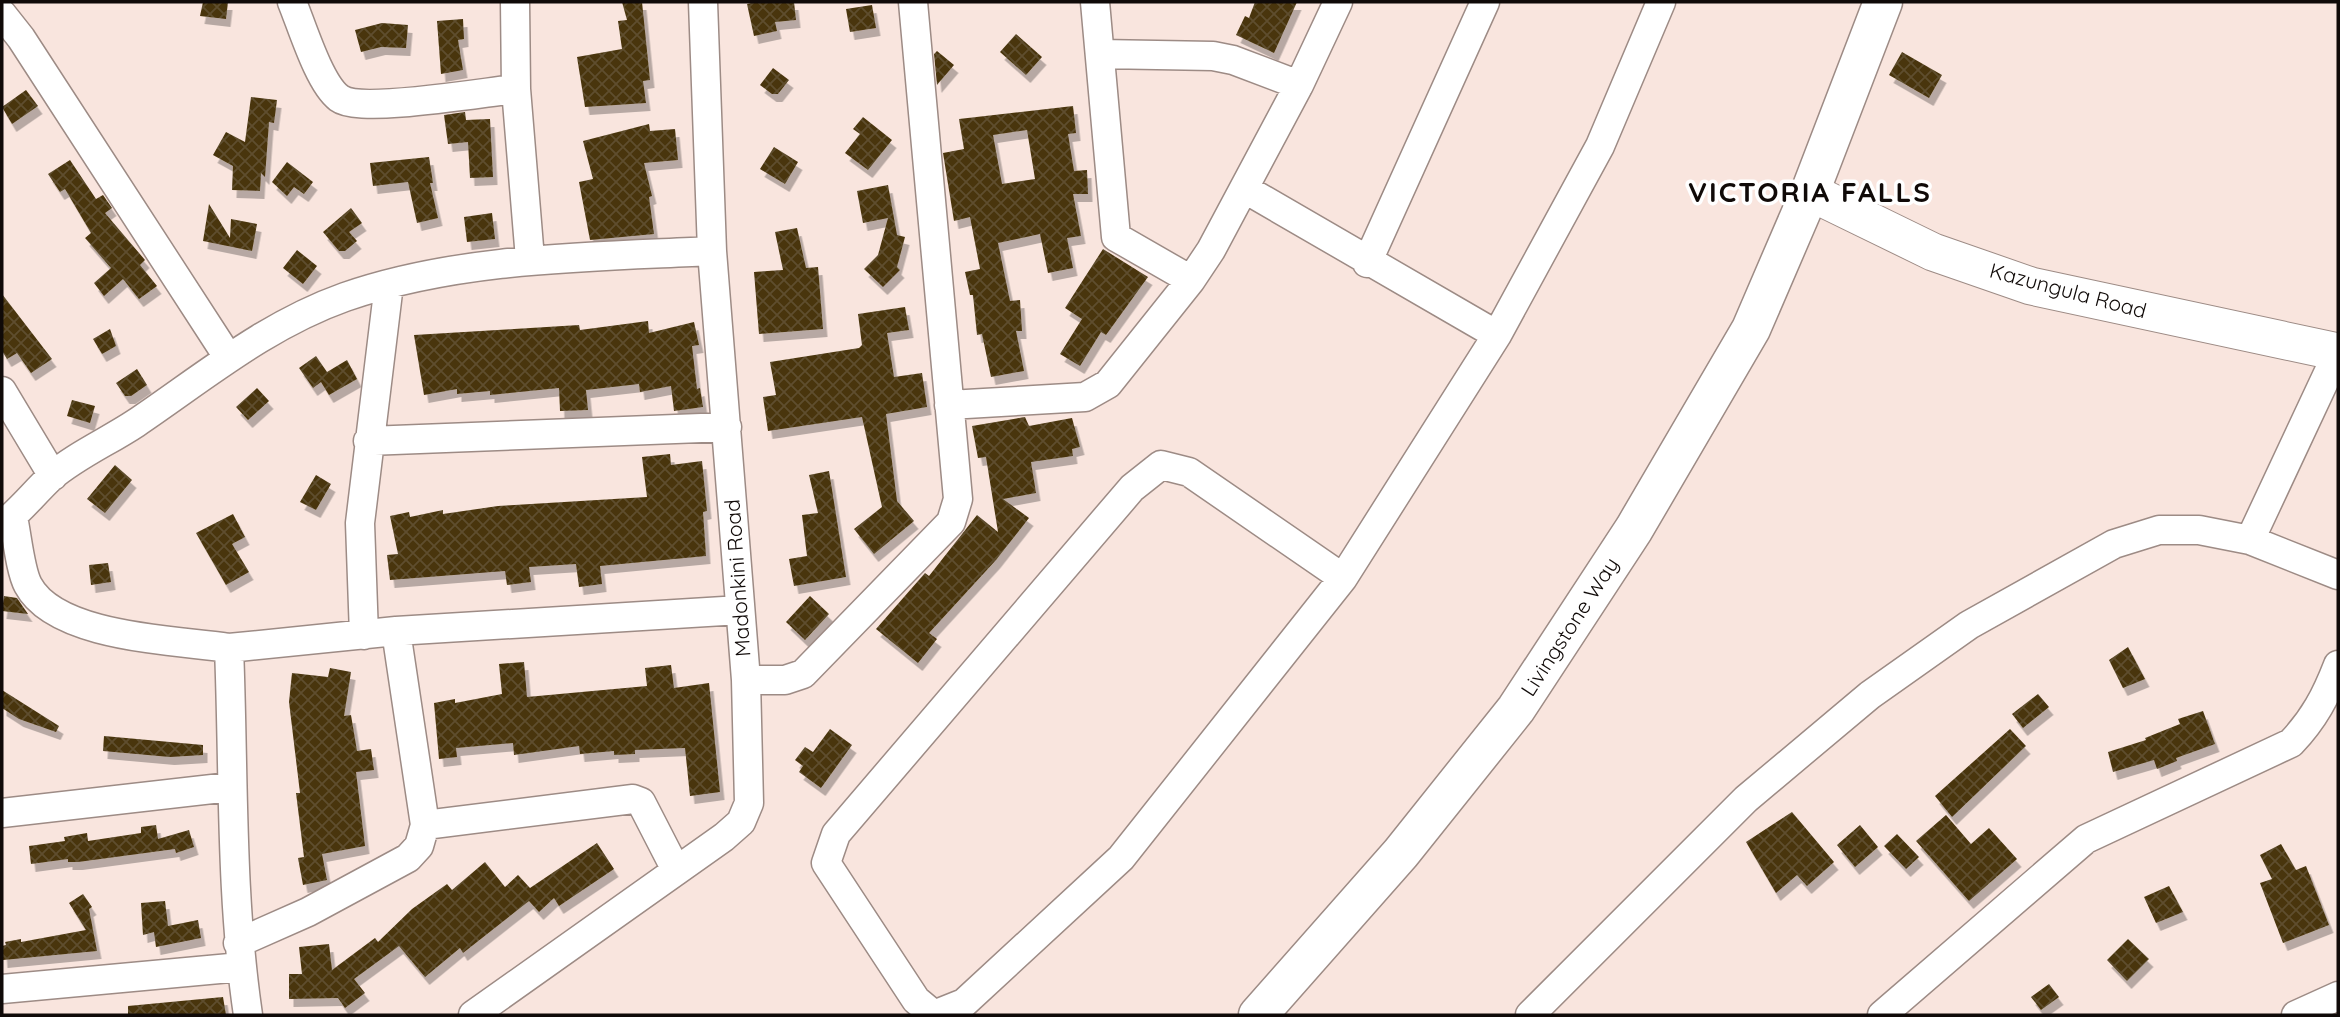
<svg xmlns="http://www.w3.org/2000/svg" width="2340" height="1017" viewBox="0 0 2340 1017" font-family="Quicksand,sans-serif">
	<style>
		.building { fill: url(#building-cross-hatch); fill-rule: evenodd; filter: url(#shadow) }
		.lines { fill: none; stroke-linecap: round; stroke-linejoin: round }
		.minor-casing { stroke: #9d8b85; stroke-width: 31 }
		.major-casing { stroke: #9d8b85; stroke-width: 39 }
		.highway-casing { stroke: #9d8b85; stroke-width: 41 }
		.minor { stroke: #fff; stroke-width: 28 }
		.major { stroke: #fff; stroke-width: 37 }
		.highway { stroke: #fff; stroke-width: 38 }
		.labels { text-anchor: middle; stroke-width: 7; stroke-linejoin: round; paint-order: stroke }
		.street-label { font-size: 21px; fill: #100a08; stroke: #fff }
		.district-label { font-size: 28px; font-weight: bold; letter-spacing: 2px; fill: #100a08; stroke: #fff }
	</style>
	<defs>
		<pattern id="building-cross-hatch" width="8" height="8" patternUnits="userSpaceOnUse" patternTransform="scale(1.75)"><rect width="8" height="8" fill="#48340d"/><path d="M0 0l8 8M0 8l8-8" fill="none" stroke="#5e4e2f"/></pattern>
		<filter id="shadow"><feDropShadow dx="4.5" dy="8" stdDeviation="0" flood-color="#0004"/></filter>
	</defs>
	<rect width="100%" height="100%" fill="#f9e5de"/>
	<path class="building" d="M 203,2 L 228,2 L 226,19 L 200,16 Z
		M 622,2 L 642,2 L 650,80 L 643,81 L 646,103 L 585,107 L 577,57 L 622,49 L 618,21 L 627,20 Z
		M 756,2 L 794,2 L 796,20 L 775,22 L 777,31 L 754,36 L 747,4 Z
		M 1255,2 L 1297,2 L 1274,53 L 1236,35 L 1245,16 L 1249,18 Z
		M 872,5 L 876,28 L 850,32 L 846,9 Z
		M 463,19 L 464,39 L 458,40 L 463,70 L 441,74 L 437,21 Z
		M 382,23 L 408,25 L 406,48 L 381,47 L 361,52 L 355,30 Z
		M 1016,34 L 1042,57 L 1026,75 L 1000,52 Z
		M 937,51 L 954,65 L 937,85 L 934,54 Z
		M 1902,52 L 1942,75 L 1929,98 L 1889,75 Z
		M 773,68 L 789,80 L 778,94 L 772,94 L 760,85 Z
		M 26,90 L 38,106 L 12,124 L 2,107 Z
		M 251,97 L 277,100 L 274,123 L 269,122 L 265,177 L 261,173 L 260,191 L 232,190 L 233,166 L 213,155 L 226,132 L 245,142 Z
		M 1073,106 L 1076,133 L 1068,134 L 1074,171 L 1087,170 L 1088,194 L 1073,194 L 1081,236 L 1067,238 L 1073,268 L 1048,273 L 1040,234 L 998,243 L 1010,301 L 1020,300 L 1022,331 L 1016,331 L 1024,371 L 991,377 L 982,334 L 977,335 L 973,295 L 970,295 L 965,272 L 980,269 L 970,217 L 954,221 L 943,153 L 964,149 L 959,119 ZM 1027,130 L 1035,179 L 1002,184 L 993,135 Z
		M 465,112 L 466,120 L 490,119 L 493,177 L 470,178 L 468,142 L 448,144 L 444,115 Z
		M 863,117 L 892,140 L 868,170 L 845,153 L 860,134 L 853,129 Z
		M 649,124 L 650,131 L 675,129 L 678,160 L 644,163 L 652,196 L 649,197 L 654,234 L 590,240 L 579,182 L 593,179 L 583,141 Z
		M 774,147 L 798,162 L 785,184 L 760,169 Z
		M 429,157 L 433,183 L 430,183 L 438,218 L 417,223 L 408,182 L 373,186 L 370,163 Z
		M 70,160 L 96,199 L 103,195 L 112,208 L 105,213 L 145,260 L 140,265 L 157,286 L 139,299 L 123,279 L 104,296 L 94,283 L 111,268 L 85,238 L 91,233 L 65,189 L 60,192 L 48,174 Z
		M 287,162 L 313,182 L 304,194 L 294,187 L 287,196 L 272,182 Z
		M 888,185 L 897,235 L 905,237 L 897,267 L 900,270 L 883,287 L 864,269 L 878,255 L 888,218 L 863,223 L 857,191 Z
		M 209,204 L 230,238 L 231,219 L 257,224 L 252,251 L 203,241 Z
		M 351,208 L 362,223 L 349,232 L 357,241 L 345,251 L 339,251 L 323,232 Z
		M 492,213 L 495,239 L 467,242 L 464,217 Z
		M 797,228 L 806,268 L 818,267 L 823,329 L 759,334 L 754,272 L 783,270 L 775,232 Z
		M 1103,249 L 1148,277 L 1106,335 L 1101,332 L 1080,366 L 1060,354 L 1082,319 L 1065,308 Z
		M 297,250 L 317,266 L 303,284 L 283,268 Z
		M 2,294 L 52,359 L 31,373 L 17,353 L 7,359 L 2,351 Z
		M 905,307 L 909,330 L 887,333 L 894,377 L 922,373 L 927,407 L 886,414 L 897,501 L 914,521 L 874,554 L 854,529 L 882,507 L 862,417 L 768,431 L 763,397 L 776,395 L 770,362 L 859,348 L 862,345 L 858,314 Z
		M 648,321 L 649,333 L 694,322 L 699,345 L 692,346 L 697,389 L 700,388 L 703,407 L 674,411 L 671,386 L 640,392 L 639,384 L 586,390 L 588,410 L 560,411 L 559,388 L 490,395 L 490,391 L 457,394 L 457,389 L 424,395 L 414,335 L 579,325 L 580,330 Z
		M 110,329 L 116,346 L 102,354 L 93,339 Z
		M 316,356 L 327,372 L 347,360 L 357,379 L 329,395 L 321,382 L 313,388 L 299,368 Z
		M 137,369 L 147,385 L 131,396 L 125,396 L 116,383 Z
		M 257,388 L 269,401 L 248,420 L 236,407 Z
		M 72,400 L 95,406 L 90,423 L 67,416 Z
		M 1025,417 L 1029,426 L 1072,418 L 1080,447 L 1072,449 L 1073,456 L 1031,462 L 1036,493 L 1003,499 L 1029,518 L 996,560 L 929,633 L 937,639 L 918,663 L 876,629 L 925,573 L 929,576 L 977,515 L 998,532 L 986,457 L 978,458 L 972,426 Z
		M 670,454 L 671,465 L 702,461 L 707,511 L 703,512 L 706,556 L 600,566 L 602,584 L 579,587 L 576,564 L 529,567 L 531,582 L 507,585 L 505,571 L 390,580 L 387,555 L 398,554 L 390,516 L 409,512 L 410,517 L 443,510 L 443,514 L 498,506 L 647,497 L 642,457 Z
		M 115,465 L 132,480 L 105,513 L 87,499 Z
		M 829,471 L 846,577 L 794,586 L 789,559 L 807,556 L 802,515 L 818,513 L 809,475 Z
		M 316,475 L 331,484 L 316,510 L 300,502 Z
		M 233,514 L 245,537 L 232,544 L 249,572 L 226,585 L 196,533 Z
		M 108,563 L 111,582 L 91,585 L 89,565 Z
		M 4,596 L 17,598 L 28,614 L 2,611 Z
		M 810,596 L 829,614 L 805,640 L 786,622 Z
		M 2128,647 L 2145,679 L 2123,688 L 2109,660 Z
		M 524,662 L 527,697 L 647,686 L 645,668 L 671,665 L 674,688 L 709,683 L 720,792 L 690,796 L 685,748 L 635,750 L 635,754 L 614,755 L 614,751 L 580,754 L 579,746 L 514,755 L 513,743 L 456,748 L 457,757 L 439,759 L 434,703 L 455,699 L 455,703 L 502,694 L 499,664 Z
		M 330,668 L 351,672 L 344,716 L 351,715 L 357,751 L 371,749 L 374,770 L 356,772 L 365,846 L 322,854 L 327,880 L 303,885 L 298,858 L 304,857 L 296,793 L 300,793 L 289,702 L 292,673 L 328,677 Z
		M 2,690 L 59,726 L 56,732 L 19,719 L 2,708 Z
		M 2038,694 L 2049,707 L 2023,728 L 2012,714 Z
		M 2203,711 L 2215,744 L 2176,758 L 2177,761 L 2157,769 L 2154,760 L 2113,772 L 2108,752 L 2146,740 L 2145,738 L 2180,724 L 2178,719 Z
		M 830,729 L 852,745 L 821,788 L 799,772 L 803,766 L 795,760 L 805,747 L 813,752 Z
		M 2010,729 L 2026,746 L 1952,817 L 1935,796 Z
		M 104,736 L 203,745 L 203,755 L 170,757 L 103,751 Z
		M 1792,812 L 1834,862 L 1807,886 L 1797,875 L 1776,893 L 1746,842 Z
		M 1946,815 L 1971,844 L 1989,828 L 2017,859 L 1969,901 L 1916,841 Z
		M 156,825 L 158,839 L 189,830 L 194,847 L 176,853 L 175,849 L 78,862 L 68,862 L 68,859 L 31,864 L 29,846 L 65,841 L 64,837 L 87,833 L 88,841 L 141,833 L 141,827 Z
		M 1860,825 L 1878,847 L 1855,867 L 1837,845 Z
		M 1897,834 L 1919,857 L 1906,869 L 1884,846 Z
		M 597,843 L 614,869 L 559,906 L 554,898 L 539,912 L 529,901 L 463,953 L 460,948 L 425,977 L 399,946 L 354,979 L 365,993 L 345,1008 L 338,998 L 289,999 L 289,974 L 302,974 L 299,947 L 329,944 L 332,970 L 375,938 L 378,942 L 412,909 L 447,884 L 452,890 L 485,862 L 505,887 L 518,875 L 530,888 Z
		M 2281,844 L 2296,870 L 2306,866 L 2329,925 L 2283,943 L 2260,883 L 2272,879 L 2260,855 Z
		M 2169,886 L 2183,912 L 2156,923 L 2144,897 Z
		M 83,894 L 92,907 L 89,909 L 97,951 L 3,960 L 2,946 L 6,945 L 5,942 L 21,939 L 21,942 L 86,930 L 69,903 Z
		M 165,901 L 168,926 L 198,920 L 201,938 L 156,947 L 154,932 L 143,935 L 141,903 Z
		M 2128,939 L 2149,959 L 2127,981 L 2107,960 Z
		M 2049,984 L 2059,997 L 2041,1010 L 2031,997 Z
		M 223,997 L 226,1015 L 128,1015 L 128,1006 Z"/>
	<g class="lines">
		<g class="minor-casing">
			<path id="minor" d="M 292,2 C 302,26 319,83 339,98 C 360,114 485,92 516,89
				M 515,2 L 516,89 L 530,259
				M 1095,2 L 1116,237 L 1191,280
				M 2,14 L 21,38 L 228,357
				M 1101,54 L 1213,56 L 1233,60 L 1299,85
				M 1245,189 L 1497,335
				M 1367,263 L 1485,2
				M 2,391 L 53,476
				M 949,405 L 1085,397 L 1108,384 L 1191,280 L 1211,250 L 1299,85 L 1338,2
				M 368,441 L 727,427
				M 13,517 C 17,535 20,570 28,585 C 56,638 176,640 229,648
				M 2,525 C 20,511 34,493 51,477 C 75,456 109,441 136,423 C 204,377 266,325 345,297 C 460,257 591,257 712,251
				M 2250,540 L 2338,352
				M 1343,578 L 1189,472 L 1161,465 L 1132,488 L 836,834 L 826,863 L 916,1000 L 934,1015 L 964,1003 L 1121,858 L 1343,578 L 1497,335 L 1600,146 L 1661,2
				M 364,635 L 360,523 L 389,284
				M 746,680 L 785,680 L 803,674 L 951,522 L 958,499 L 913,2
				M 2,813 L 230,787
				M 425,825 L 633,799 L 641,802 L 676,870
				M 238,943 L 308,912 L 408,858 L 419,846 L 425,825 L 396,631
				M 2,989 L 241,967
				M 248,1015 C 230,893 234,771 229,648 L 396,631 L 740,610
				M 473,1015 L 724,837 L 741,822 L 749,803 L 746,680 L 712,251 L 703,2
				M 1530,1015 L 1746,799 L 1870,695 L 1969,625 L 2114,544 L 2159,530 L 2199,530 L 2250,540 L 2338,575
				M 1882,1015 L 2086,839 L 2291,743 C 2314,719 2326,696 2338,665
				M 2296,1015 L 2338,996"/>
		</g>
		<g class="major-casing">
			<path id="major" d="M 1810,192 L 1933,252 L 2031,286 L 2338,352"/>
		</g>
		<g class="highway-casing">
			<path id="highway" d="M 1258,1015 L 1401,853 L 1516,709 L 1634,529 L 1751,329 L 1810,192 L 1883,2"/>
		</g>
		<use href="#minor" class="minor"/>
		<use href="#major" class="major"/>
		<use href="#highway" class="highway"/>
	</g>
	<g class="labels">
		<g class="street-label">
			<text transform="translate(2068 291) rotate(15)" y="7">Kazungula Road</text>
			<text transform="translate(738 578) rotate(-94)" y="7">Madonkini Road</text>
			<text transform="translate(1570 627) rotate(-57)" y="7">Livingstone Way</text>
		</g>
		<g class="district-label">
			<text x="1810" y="202">VICTORIA FALLS</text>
		</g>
	</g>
	<rect width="2340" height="1017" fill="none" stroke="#100a08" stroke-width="7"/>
</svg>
